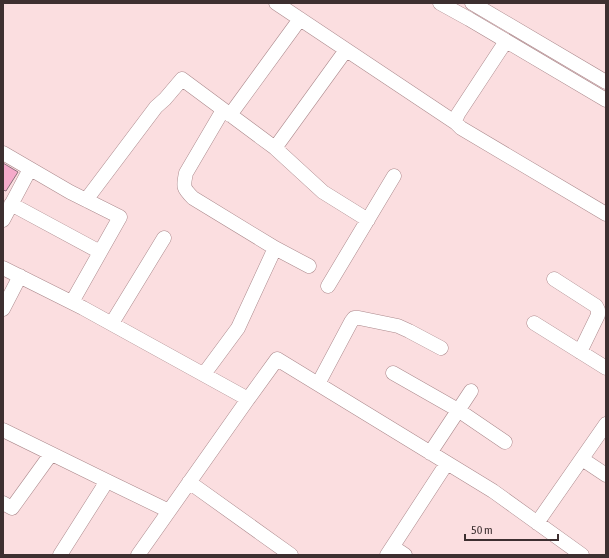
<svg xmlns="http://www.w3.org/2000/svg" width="609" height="558" viewBox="0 0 609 558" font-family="'Asap Condensed',sans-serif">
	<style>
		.building { fill: #f5aaca; stroke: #8d707b }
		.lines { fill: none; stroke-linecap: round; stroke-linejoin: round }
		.minor-casing { stroke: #ac8a8d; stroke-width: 15 }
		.minor { stroke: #fff; stroke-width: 14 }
	</style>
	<rect width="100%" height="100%" fill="#fbdee0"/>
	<path class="building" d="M 3,163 L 18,172 L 6,191 L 3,190 Z"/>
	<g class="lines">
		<g class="minor-casing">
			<path id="minor" d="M 276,3 L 456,123
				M 440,3 L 469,19 L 606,100
				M 472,3 L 606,82
				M 506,41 L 458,114 L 456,119 L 456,123 L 461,128 L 606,214
				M 223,110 L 186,173 C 183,187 183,188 193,198 L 275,248 L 309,266
				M 230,115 L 300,19
				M 275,148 L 346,50
				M 3,153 L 70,192 L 120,217 L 72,302
				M 86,200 L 156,107 L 165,99 L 182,79 L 275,148 L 323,192 L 368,220
				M 11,204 L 100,252
				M 3,220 L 30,169
				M 3,268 L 83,308 L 248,399 L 277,359 L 493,491 L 582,555
				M 554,279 L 596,306 L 598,310 L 598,315 L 580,352
				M 328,286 L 394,176
				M 3,309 L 20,276
				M 112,323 L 164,238
				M 534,323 L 606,368
				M 393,373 L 458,410 L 505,442
				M 204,374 L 238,328 L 275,248
				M 318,384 L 351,322 L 354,318 L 359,318 L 398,326 L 409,331 L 441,348
				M 3,430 L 107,481 L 169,511
				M 430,453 L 471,391
				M 582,459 L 606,475
				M 189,482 L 291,555
				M 3,503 L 12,508 L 51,454
				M 537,523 L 606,424
				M 393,547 L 405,555
				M 60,555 L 107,481
				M 138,555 L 248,399
				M 387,555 L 447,463"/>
		</g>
		<use href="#minor" class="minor"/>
	</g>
	<rect width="609" height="558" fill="none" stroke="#3d2f30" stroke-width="8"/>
	<path d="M465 534v6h93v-6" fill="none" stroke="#3d2f30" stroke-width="2"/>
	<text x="471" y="534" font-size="12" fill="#3d2f30" stroke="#fbdee0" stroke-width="3" paint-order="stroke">50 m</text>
</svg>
